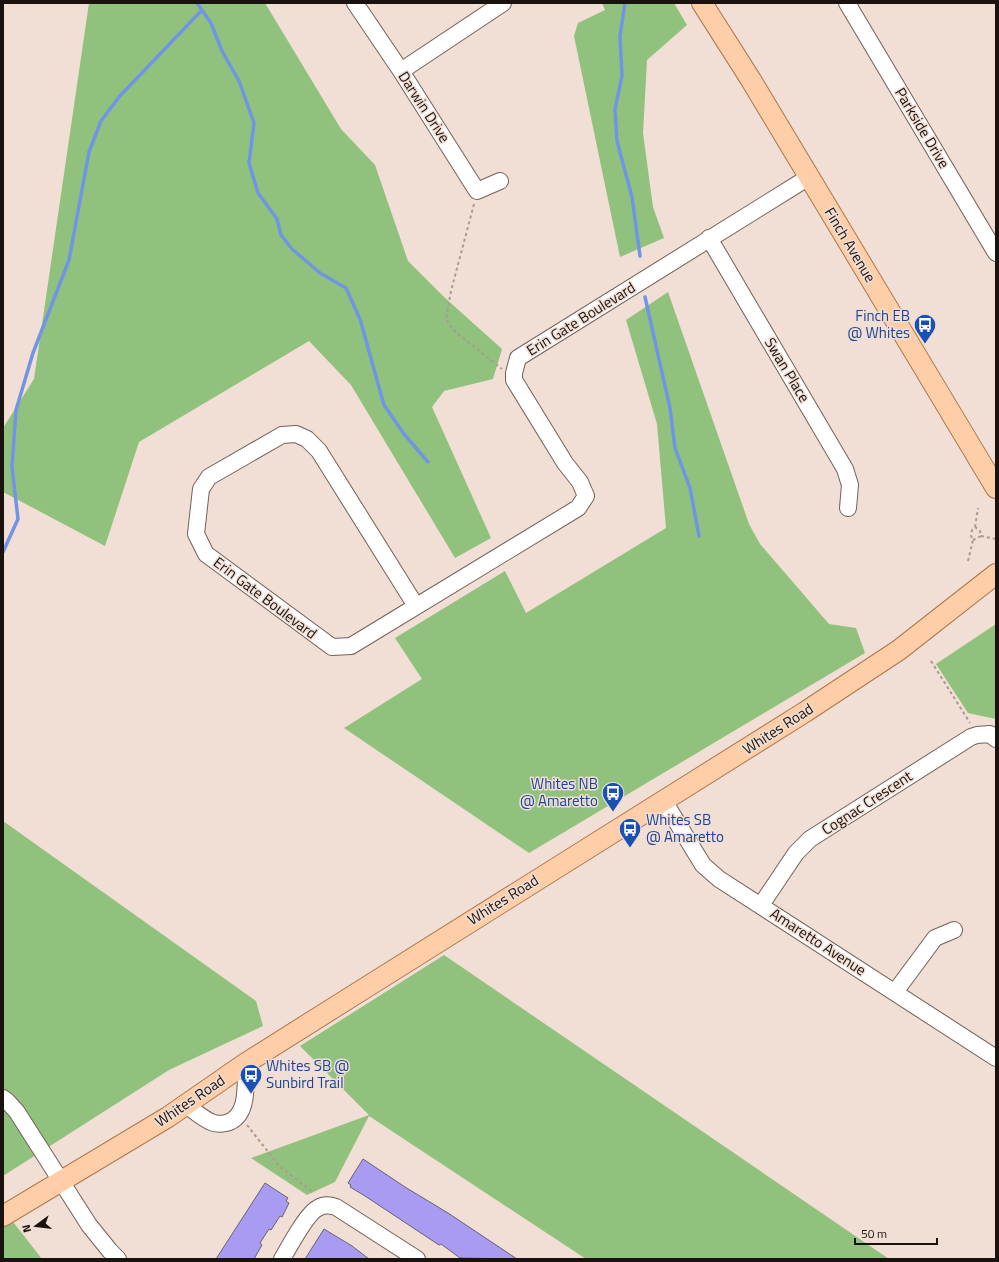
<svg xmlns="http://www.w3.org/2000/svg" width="999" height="1262" viewBox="0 0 999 1262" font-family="'Titillium Web',sans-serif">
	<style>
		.green { fill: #91c27d }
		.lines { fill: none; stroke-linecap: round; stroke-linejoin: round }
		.stream { stroke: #7195e4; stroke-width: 3.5 }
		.building { fill: #a99bf2; stroke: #646373 }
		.minor-casing { stroke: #726158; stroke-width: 18 }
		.major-casing { stroke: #ae774d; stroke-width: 22 }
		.path { stroke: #a99a92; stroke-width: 2; stroke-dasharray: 3 3; stroke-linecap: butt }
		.minor { stroke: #fff; stroke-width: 16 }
		.major { stroke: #fecea9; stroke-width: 20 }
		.labels { text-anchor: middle; stroke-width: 3; stroke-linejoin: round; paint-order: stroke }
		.street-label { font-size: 15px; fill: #19120f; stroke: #f1ded4 }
		.transit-label { font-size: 15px; fill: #164399; stroke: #f1ded4; text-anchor: end }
	</style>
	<rect width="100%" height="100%" fill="#f1ded4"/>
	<path class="green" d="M 89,3 L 265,3 L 341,129 L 375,165 L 408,261 L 444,297 L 502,349 L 493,379 L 444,391 L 432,407 L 491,538 L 455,558 L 351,385 L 309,341 L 139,442 L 105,546 L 3,492 L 3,428 L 34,379 Z
		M 602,3 L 674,3 L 687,25 L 647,60 L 643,133 L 653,207 L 664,238 L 620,257 L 574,36 L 578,23 L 605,10 Z
		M 668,292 L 749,524 L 760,544 L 829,624 L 856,628 L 865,653 L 529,853 L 344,728 L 422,679 L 395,638 L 505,571 L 526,613 L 666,528 L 657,424 L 626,320 Z
		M 996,624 L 996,719 L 968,713 L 936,664 Z
		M 3,821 L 256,1001 L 263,1026 L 169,1070 L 3,1176 Z
		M 444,955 L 889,1259 L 586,1259 L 369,1116 L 335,1182 L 307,1195 L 251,1158 L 369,1115 L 300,1046 Z
		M 3,1209 L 42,1259 L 3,1259 Z"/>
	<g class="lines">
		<path class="stream" d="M 197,3 L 211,23 L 222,51 L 239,81 L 254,123 L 249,163 L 258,193 L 277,219 L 281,235 L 292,249 L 320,273 L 346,288 L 360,319 L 384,405 L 404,434 L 428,462
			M 625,3 L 620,36 L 622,76 L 615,109 L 617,141 L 632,197 L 640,256
			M 645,297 L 670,408 L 675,448 L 690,488 L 699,536
			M 3,552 L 18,519 L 12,467 L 16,410 L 33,353 L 69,260 L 89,152 L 101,121 L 119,97 L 201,11"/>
	</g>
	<path class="building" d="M 363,1159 L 405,1187 L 448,1213 L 517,1259 L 460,1258 L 441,1244 L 439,1245 L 365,1196 L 350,1187 L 351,1185 L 348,1183 Z
		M 265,1183 L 288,1198 L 286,1201 L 289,1203 L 282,1217 L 280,1216 L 271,1230 L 269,1229 L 260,1243 L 262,1245 L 254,1259 L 216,1259 Z
		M 324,1229 L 352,1246 L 369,1259 L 305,1259 Z"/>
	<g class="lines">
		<g class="minor-casing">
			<path id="minor" d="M 355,3 L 401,71 L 477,191 L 500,181
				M 847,3 L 996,253
				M 401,71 L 503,3
				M 709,238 L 845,469 L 850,485 L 848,508
				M 416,606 L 319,451 L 307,439 L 296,434 L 282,435 L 209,477 L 201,489 L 196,534 L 206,554 L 332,647 L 351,646 L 578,508 L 586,496 L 580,482 L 565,463 L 514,380 L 514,373 L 518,358 L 809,177
				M 664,801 L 703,865 L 719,879 L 996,1058
				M 761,905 L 796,853 L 810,839 L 971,737 L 977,735 L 990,734 L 996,739
				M 895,992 L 935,938 L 954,930
				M 3,1098 L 8,1102 L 17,1112 L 89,1225 L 110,1251 L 118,1259
				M 185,1104 C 193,1110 202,1118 211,1122 C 215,1124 221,1124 226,1123 C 250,1117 245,1083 246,1063
				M 282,1259 C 289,1247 307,1213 318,1208 C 324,1204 330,1205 336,1207 L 417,1259"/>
		</g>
		<g class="major-casing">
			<path id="major" d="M 702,3 L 751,80 L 996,488
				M 3,1216 L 168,1117 L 246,1063 L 354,995 L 805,712 L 899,650 L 996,574"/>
		</g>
		<path class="path" d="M 474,204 L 451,291 L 446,319 L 453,330 L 502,369
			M 975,527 L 978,508
			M 981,536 L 996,539
			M 968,561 L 973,540 L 971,536 L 972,530 L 975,527 L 980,531 L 981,536 L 973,540
			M 931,661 L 970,723
			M 247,1125 L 280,1167 L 314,1193"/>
		<use href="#minor" class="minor"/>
		<use href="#major" class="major"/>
	</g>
	<defs>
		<g id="bus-pin" transform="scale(1.15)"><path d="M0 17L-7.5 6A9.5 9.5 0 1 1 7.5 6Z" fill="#1a4fb4" stroke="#f1ded4"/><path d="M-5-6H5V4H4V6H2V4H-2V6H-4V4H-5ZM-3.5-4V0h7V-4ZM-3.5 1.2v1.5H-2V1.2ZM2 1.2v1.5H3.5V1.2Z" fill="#fff"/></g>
	</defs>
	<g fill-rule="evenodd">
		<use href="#bus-pin" x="925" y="325"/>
		<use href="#bus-pin" x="613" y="793"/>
		<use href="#bus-pin" x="630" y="829"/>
		<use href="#bus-pin" x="251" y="1075"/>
	</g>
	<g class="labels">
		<g class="street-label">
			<text transform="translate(424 107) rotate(57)" y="5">Darwin Drive</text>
			<text transform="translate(922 128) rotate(59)" y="5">Parkside Drive</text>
			<text transform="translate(850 245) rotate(59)" y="5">Finch Avenue</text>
			<text transform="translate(581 319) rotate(-32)" y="5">Erin Gate Boulevard</text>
			<text transform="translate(787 370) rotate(59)" y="5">Swan Place</text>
			<text transform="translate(265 598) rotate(37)" y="5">Erin Gate Boulevard</text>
			<text transform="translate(778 729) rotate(-33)" y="5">Whites Road</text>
			<text transform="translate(867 803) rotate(-33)" y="5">Cognac Crescent</text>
			<text transform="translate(503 900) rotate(-32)" y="5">Whites Road</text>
			<text transform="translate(818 942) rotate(33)" y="5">Amaretto Avenue</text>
			<text transform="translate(190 1101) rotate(-34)" y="5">Whites Road</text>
		</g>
		<g class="transit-label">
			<text x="910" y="321">Finch EB<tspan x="910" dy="17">@ Whites</tspan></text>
			<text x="598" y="789">Whites NB<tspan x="598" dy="17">@ Amaretto</tspan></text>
			<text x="646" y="825" text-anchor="start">Whites SB<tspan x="646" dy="17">@ Amaretto</tspan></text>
			<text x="266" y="1071" text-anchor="start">Whites SB @<tspan x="266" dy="17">Sunbird Trail</tspan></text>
		</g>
	</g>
	<rect width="999" height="1262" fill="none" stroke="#19120f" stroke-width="8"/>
	<g transform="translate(36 1226) rotate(255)" stroke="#f1ded4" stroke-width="3" paint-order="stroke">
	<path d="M0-3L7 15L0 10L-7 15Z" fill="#19120f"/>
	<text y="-6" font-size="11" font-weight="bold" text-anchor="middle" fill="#19120f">N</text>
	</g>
	<path d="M855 1238v6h82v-6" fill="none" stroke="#19120f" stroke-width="2"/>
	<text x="861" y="1238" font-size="12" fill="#19120f" stroke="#f1ded4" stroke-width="3" paint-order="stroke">50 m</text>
</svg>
